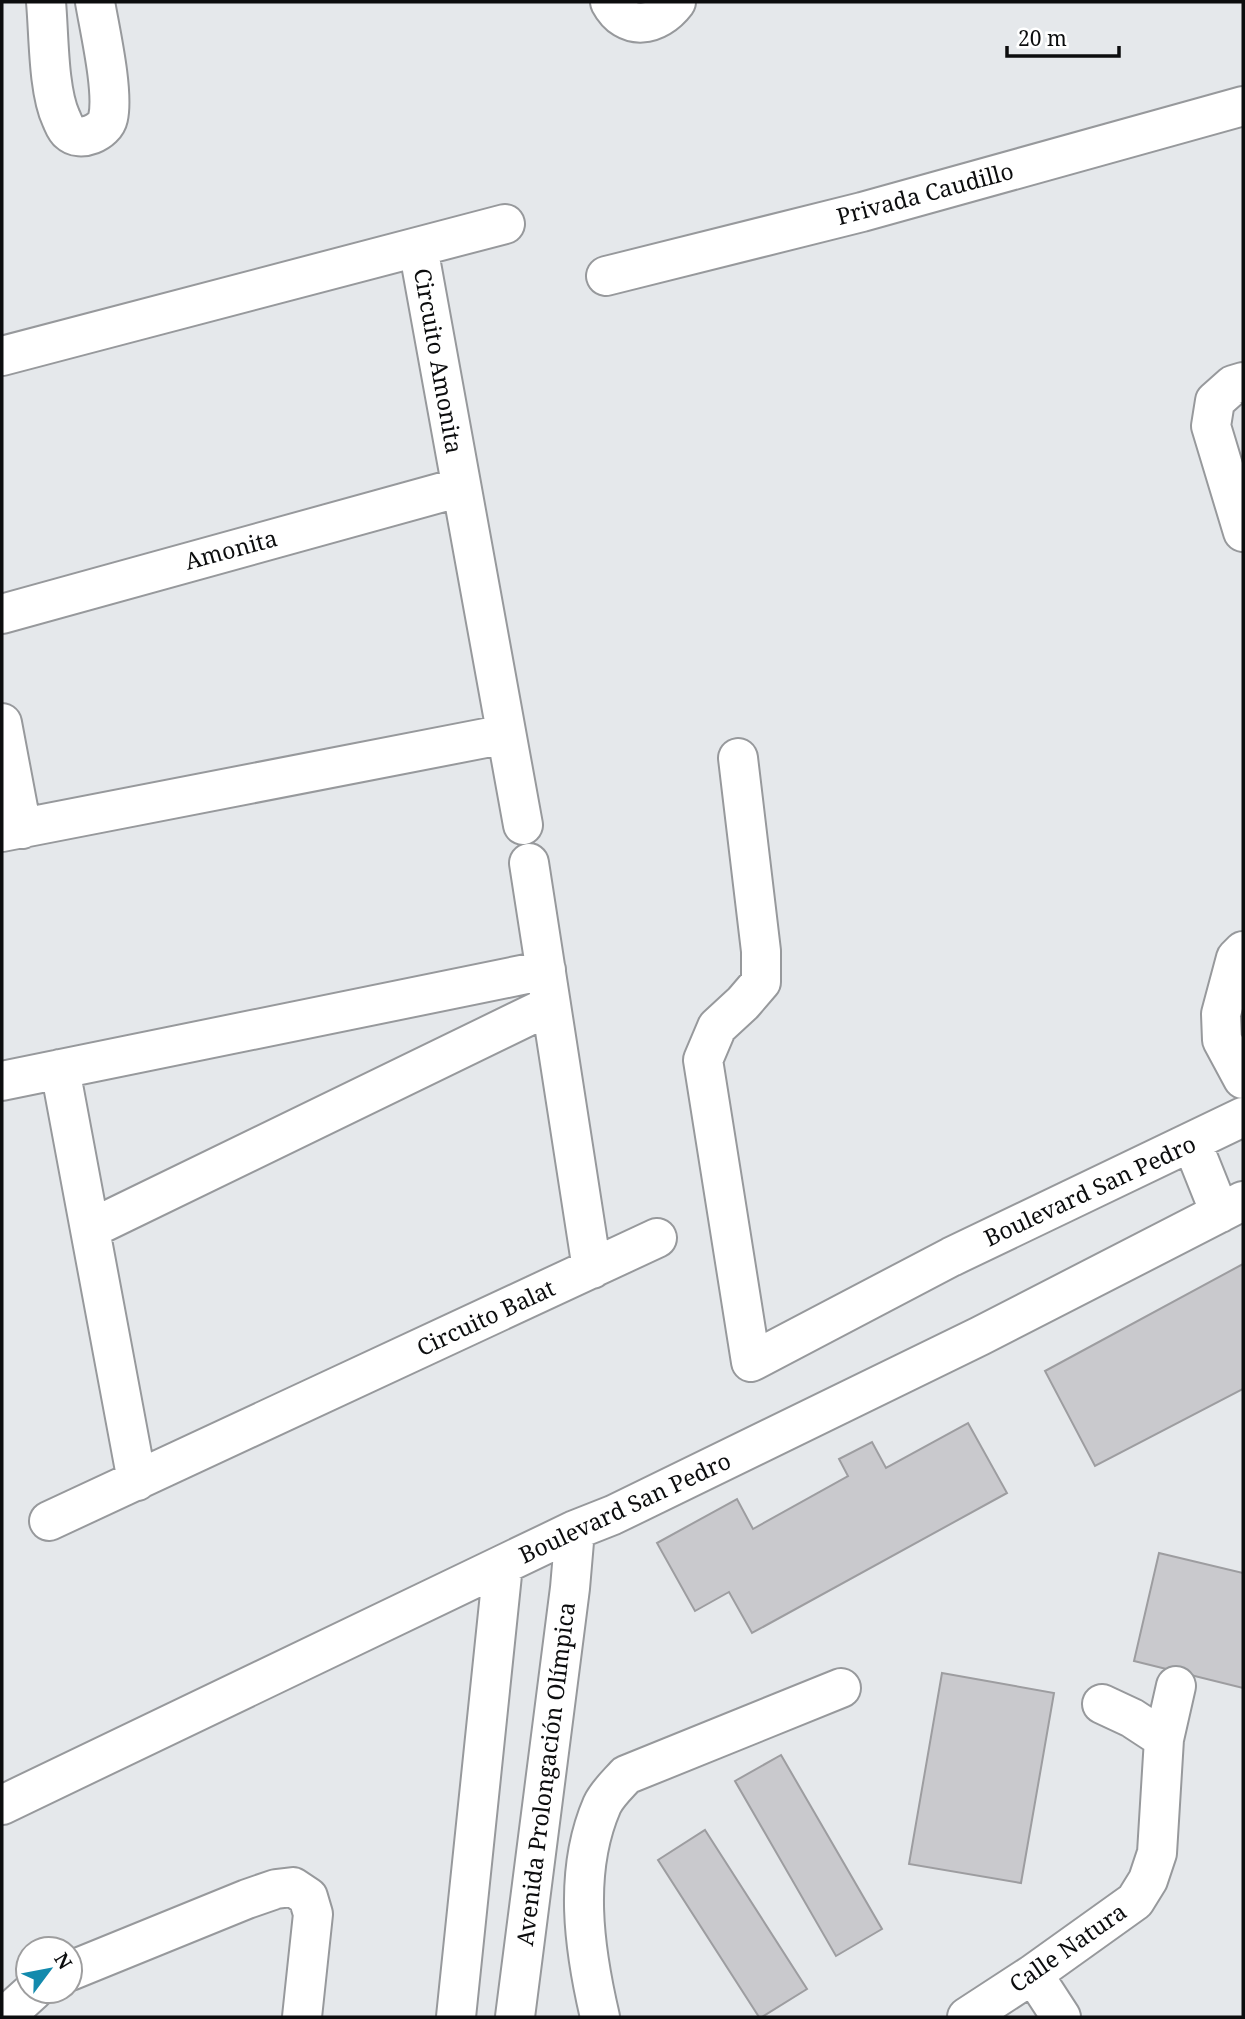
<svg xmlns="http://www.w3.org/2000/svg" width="1245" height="2019" viewBox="0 0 1245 2019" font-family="'Noto Serif',serif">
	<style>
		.building { fill: #c9c9cd; stroke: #9d9da0; stroke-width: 2 }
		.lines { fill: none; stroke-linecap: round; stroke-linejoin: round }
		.minor-casing { stroke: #97999c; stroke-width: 42 }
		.minor { stroke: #fff; stroke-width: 38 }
		.labels { text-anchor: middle; stroke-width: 7; stroke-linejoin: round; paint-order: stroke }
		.street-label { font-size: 23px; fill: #0c0d0e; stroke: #fff }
	</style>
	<rect width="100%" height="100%" fill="#e5e8eb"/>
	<path class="building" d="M 1243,1264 L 1243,1389 L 1095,1466 L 1045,1371 Z
		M 968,1423 L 1007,1493 L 752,1633 L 729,1592 L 695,1611 L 657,1543 L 737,1499 L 753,1529 L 848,1476 L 839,1459 L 872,1442 L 886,1468 Z
		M 1159,1553 L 1243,1573 L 1243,1688 L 1134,1661 Z
		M 942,1673 L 1054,1693 L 1021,1883 L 909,1864 Z
		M 781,1755 L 882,1929 L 836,1956 L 735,1781 Z
		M 705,1830 L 807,1989 L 762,2017 L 759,2017 L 658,1860 Z"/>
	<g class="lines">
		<g class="minor-casing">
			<path id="minor" d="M 46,2 C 49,34 48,90 61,118 C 63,122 65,129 69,132 C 80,143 105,132 108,118 C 114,92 100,31 95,2
				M 610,2 C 626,32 657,27 676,2
				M 418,247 L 523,825
				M 606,276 L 862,212 L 1243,106
				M 2,356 L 505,224
				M 1243,382 L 1233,385 L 1215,401 L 1211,426 L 1243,532
				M 2,614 L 461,487
				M 2,723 L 22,829
				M 738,758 L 761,951 L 761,982 L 743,1003 L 717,1027 L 703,1060 L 751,1362 L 951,1257 L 1243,1117
				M 2,832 L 506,734
				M 529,863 L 592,1269
				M 1243,951 L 1236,958 L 1221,1014 L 1222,1040 L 1243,1079
				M 60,1069 L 137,1481
				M 2,1081 L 546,970
				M 1192,1143 L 1220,1213
				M 90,1229 L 551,1005
				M 49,1521 L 657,1238
				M 1102,1704 L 1132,1718 L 1164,1739
				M 2,1805 L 575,1530 L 613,1515 L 980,1336 L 1243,1201
				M 70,1971 L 247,1899 L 276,1889 L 293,1887 L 308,1897 L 313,1914 L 302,2017
				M 1033,1974 L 1061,2017
				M 9,2017 L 12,2010 L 33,1991
				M 456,2017 L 503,1565
				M 515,2017 L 570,1588 L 575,1530
				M 600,2017 C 584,1949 573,1872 602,1805 C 607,1794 618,1784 626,1775 L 841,1688
				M 967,2017 L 1033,1974 L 1135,1901 L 1148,1880 L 1157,1853 L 1164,1739 L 1176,1686"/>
		</g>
		<use href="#minor" class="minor"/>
	</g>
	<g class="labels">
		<g class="street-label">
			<text transform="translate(925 194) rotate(-15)" y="8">Privada Caudillo</text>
			<text transform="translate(438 361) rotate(80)" y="8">Circuito Amonita</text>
			<text transform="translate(231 550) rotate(-15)" y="8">Amonita</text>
			<text transform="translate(1090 1191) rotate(-25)" y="8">Boulevard San Pedro</text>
			<text transform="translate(486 1318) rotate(-25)" y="8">Circuito Balat</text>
			<text transform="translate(625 1508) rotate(-25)" y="8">Boulevard San Pedro</text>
			<text transform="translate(546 1774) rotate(-83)" y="8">Avenida Prolongación Olímpica</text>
			<text transform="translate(1068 1948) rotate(-35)" y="8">Calle Natura</text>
		</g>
	</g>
	<rect width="1245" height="2019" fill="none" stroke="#0c0d0e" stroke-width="7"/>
	<g transform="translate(49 1970) rotate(58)"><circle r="33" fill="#ffffff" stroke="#9e9e9f" stroke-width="2"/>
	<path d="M0-5L12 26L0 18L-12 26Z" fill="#138aad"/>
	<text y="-10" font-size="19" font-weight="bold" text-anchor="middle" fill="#0c0d0e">N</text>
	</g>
	<path d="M1007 46v10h112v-10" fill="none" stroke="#0c0d0e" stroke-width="3.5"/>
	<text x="1018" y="46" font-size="21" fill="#0c0d0e" stroke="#ffffff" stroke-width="5" paint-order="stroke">20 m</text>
</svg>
